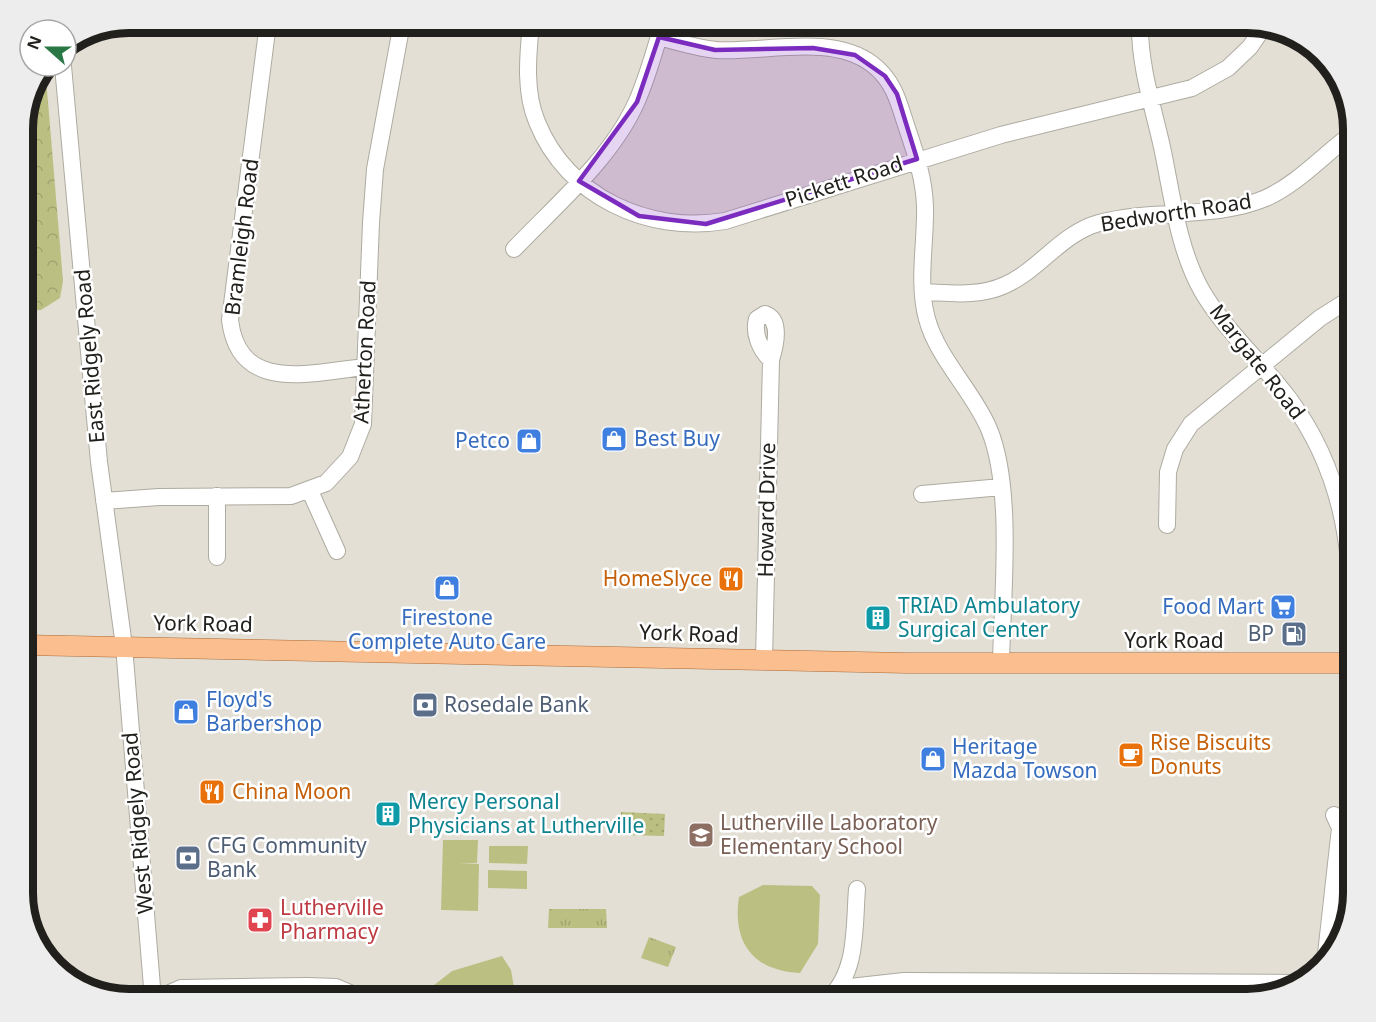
<svg xmlns="http://www.w3.org/2000/svg" width="1376" height="1022" viewBox="0 0 1376 1022" font-family="'Noto Sans',sans-serif">
	<style>
		.grass { fill: url(#grass-tufts) }
		.forest { fill: url(#forest-crowns) }
		.garden { fill: url(#garden-dots) }
		.pitch { fill: #bbc082 }
		.lines { fill: none; stroke-linecap: round; stroke-linejoin: round }
		.minor-casing { stroke: #aeaba1; stroke-width: 18 }
		.major-casing { stroke: #ab6b37; stroke-width: 21 }
		.minor { stroke: #fff; stroke-width: 16 }
		.major { stroke: #fabe8f; stroke-width: 20 }
		.marked { fill: #7b2cbf; fill-opacity: 0.2; stroke: #7b2cbf; stroke-width: 4.5; stroke-linejoin: round }
		.labels { text-anchor: middle; stroke-width: 5; stroke-linejoin: round; paint-order: stroke }
		.street-label { font-size: 21px; fill: #21201c; stroke: #fff }
		.shop-label { font-size: 21px; fill: #366cbe; stroke: #fff; text-anchor: start }
		.food-label { font-size: 21px; fill: #c56008; stroke: #fff; text-anchor: start }
		.culture-label { font-size: 21px; fill: #0d838f; stroke: #fff; text-anchor: start }
		.service-label { font-size: 21px; fill: #4e5e75; stroke: #fff; text-anchor: start }
		.education-label { font-size: 21px; fill: #785e54; stroke: #fff; text-anchor: start }
		.health-label { font-size: 21px; fill: #be3a42; stroke: #fff; text-anchor: start }
		.rim { fill: none; stroke: #21201c; stroke-width: 8 }
	</style>
	<defs>
		<pattern id="grass-tufts" width="24" height="20" patternUnits="userSpaceOnUse" patternTransform="scale(1.5)"><rect width="24" height="20" fill="#bbc082"/><path d="M3 7l-1-3M5 7V3M7 7l1-3M15 17l-1-3M17 17v-4M19 17l1-3" fill="none" stroke="#a0a570"/></pattern>
		<pattern id="forest-crowns" width="20" height="18" patternUnits="userSpaceOnUse" patternTransform="scale(1.5)"><rect width="20" height="18" fill="#bbc082"/><path d="M2 6a3 3 0 1 1 6 0M12 15a3 3 0 1 1 6 0" fill="none" stroke="#a0a570"/></pattern>
		<pattern id="garden-dots" width="8" height="8" patternUnits="userSpaceOnUse" patternTransform="scale(1.5)"><rect width="8" height="8" fill="#bbc082"/><path d="M2 2h.1M6 6h.1" fill="none" stroke="#a0a570" stroke-width="1.8" stroke-linecap="round"/></pattern>
	</defs>
	<rect width="100%" height="100%" fill="#e3dfd5"/>
	<path class="grass" d="M 549,909 L 606,909 L 607,928 L 548,928 Z
		M 649,937 L 676,947 L 668,967 L 641,958 Z"/>
	<path class="forest" d="M 45,66 L 63,281 L 60,298 L 41,310 L 23,311 L 23,121 L 33,82 Z"/>
	<path class="garden" d="M 621,812 L 665,814 L 664,836 L 621,835 Z"/>
	<path class="pitch" d="M 443,840 L 478,840 L 477,863 L 459,863 L 479,864 L 478,911 L 441,910 Z
		M 489,846 L 528,846 L 527,864 L 489,863 Z
		M 488,870 L 527,871 L 527,889 L 488,888 Z
		M 763,885 L 812,886 L 820,895 L 818,944 L 800,973 C 753,971 732,942 739,897 Z
		M 502,956 L 511,970 L 516,999 L 423,999 L 424,993 L 452,971 Z
		M 607,986 L 613,999 L 566,999 L 578,992 Z"/>
	<g class="lines">
		<g class="minor-casing">
			<path id="minor" d="M 236,23 L 267,26
				M 268,23 L 230,320 C 239,395 312,372 365,367
				M 531,23 C 528,55 524,91 537,122 C 567,197 649,234 725,221 L 1001,135 L 1192,88 L 1228,68 L 1250,47 L 1263,28
				M 1140,23 C 1139,64 1153,107 1162,147 C 1172,194 1178,249 1202,291 C 1226,332 1262,362 1290,400 C 1342,471 1352,546 1353,631
				M 659,37 C 677,42 697,48 716,50 C 765,53 830,33 872,64 C 892,79 898,99 905,122 C 914,149 924,176 925,206 C 926,242 917,283 927,319 C 938,359 973,391 989,429 C 1014,489 1002,598 1001,664
				M 63,66 L 99,462 L 124,646 L 153,999
				M 514,249 C 557,204 612,158 637,101 C 648,76 655,49 663,23
				M 924,292 C 951,293 979,297 1005,285 C 1039,270 1062,233 1099,223 C 1153,208 1214,220 1266,198 C 1299,183 1324,154 1353,133
				M 310,491 L 337,551
				M 1338,492 L 1353,488
				M 922,494 L 1002,487
				M 104,501 L 159,497 L 291,496 L 326,483 L 350,457 L 363,424 L 371,223 L 375,169 L 402,23
				M 1167,525 L 1168,472 L 1175,449 L 1191,424 L 1320,318 L 1353,297
				M 217,557 L 217,496
				M 764,660 L 771,360 C 775,347 782,320 765,314 L 757,319 C 753,333 760,350 771,360
				M 1325,963 L 1340,828 L 1334,815
				M 841,988 L 904,981 L 1301,983
				M 156,999 L 181,988 L 307,986 L 336,987 L 364,999
				M 828,999 C 858,973 854,926 857,889"/>
		</g>
		<g class="major-casing">
			<path id="major" d="M 23,645 L 907,663 L 1353,663"/>
		</g>
		<use href="#minor" class="minor"/>
		<use href="#major" class="major"/>
	</g>
	<path class="marked" d="M 659,37 L 715,50 L 813,48 L 855,55 L 885,76 L 897,94 L 917,159 L 706,224 L 639,216 L 579,181 L 637,102 Z"/>
	<defs>
		<g id="shop-square" transform="scale(1.35)"><rect x="-9" y="-9" width="18" height="18" rx="4" fill="#3f7fe0" stroke="#fff"/><path d="M-5-2.5h2.3a2.7 3.5 0 0 1 5.4 0H5L5.5 6h-11ZM-1.5-2.5h3a1.5 2.3 0 0 0-3 0Z" fill="#fff"/></g>
		<g id="restaurant-square" transform="scale(1.35)"><rect x="-9" y="-9" width="18" height="18" rx="4" fill="#e8710a" stroke="#fff"/><path d="M-5-6h1v4h1v-4h1v4h1v-4h1v5L-1.5 .5V6h-2V.5L-5-1ZM5-6V6H3V1.5H1.5Q1.5-4 5-6Z" fill="#fff"/></g>
		<g id="supermarket-square" transform="scale(1.35)"><rect x="-9" y="-9" width="18" height="18" rx="4" fill="#3f7fe0" stroke="#fff"/><path d="M-6-5.5h2.5l.6 2H6L4.5 2H-2.5L-4.4-4H-6ZM-1.5 3.2a1.3 1.3 0 1 0 .1 0ZM3 3.2a1.3 1.3 0 1 0 .1 0Z" fill="#fff"/></g>
		<g id="building-square" transform="scale(1.35)"><rect x="-9" y="-9" width="18" height="18" rx="4" fill="#0f9aa8" stroke="#fff"/><path d="M-4-6H4V6H1V3H-1V6H-4ZM-2.5-4.3h1.7v1.8h-1.7ZM.8-4.3h1.7v1.8H.8ZM-2.5-1h1.7V.8h-1.7ZM.8-1h1.7V.8H.8Z" fill="#fff"/></g>
		<g id="fuel-square" transform="scale(1.35)"><rect x="-9" y="-9" width="18" height="18" rx="4" fill="#5c6f8a" stroke="#fff"/><path d="M-5.5-6h7V0h2V4h1.3V-2.5L3-4.5l.8-.8L6-3V5H2.5V1h-1V6h-7ZM-4.2-4.7v3.2H.2V-4.7Z" fill="#fff"/></g>
		<g id="bank-square" transform="scale(1.35)"><rect x="-9" y="-9" width="18" height="18" rx="4" fill="#5c6f8a" stroke="#fff"/><path d="M-6-4H6V4H-6ZM0-2.3a2.3 2.3 0 1 0 0 4.6a2.3 2.3 0 1 0 0-4.6Z" fill="#fff"/></g>
		<g id="cafe-square" transform="scale(1.35)"><rect x="-9" y="-9" width="18" height="18" rx="4" fill="#e8710a" stroke="#fff"/><path d="M-5.5-4.5H6V0H3Q3 3.5 0 3.5H-2.5Q-5.5 3.5-5.5 0ZM3-3.2v2h1.7v-2ZM-6 4.5H4V6H-6Z" fill="#fff"/></g>
		<g id="school-square" transform="scale(1.35)"><rect x="-9" y="-9" width="18" height="18" rx="4" fill="#8d6e63" stroke="#fff"/><path d="M0-5L7-2L0 1L-7-2ZM-4 1L0 2.5L4 1V4Q0 6-4 4Z" fill="#fff"/></g>
		<g id="pharmacy-square" transform="scale(1.35)"><rect x="-9" y="-9" width="18" height="18" rx="4" fill="#e0444e" stroke="#fff"/><path d="M-2-6h4v4h4v4h-4v4h-4v-4h-4v-4h4Z" fill="#fff"/></g>
	</defs>
	<g fill-rule="evenodd">
		<use href="#shop-square" x="614" y="439"/>
		<use href="#shop-square" x="529" y="441"/>
		<use href="#restaurant-square" x="731" y="579"/>
		<use href="#shop-square" x="447" y="588"/>
		<use href="#supermarket-square" x="1283" y="607"/>
		<use href="#building-square" x="878" y="618"/>
		<use href="#fuel-square" x="1294" y="634"/>
		<use href="#bank-square" x="425" y="705"/>
		<use href="#shop-square" x="186" y="712"/>
		<use href="#cafe-square" x="1131" y="755"/>
		<use href="#shop-square" x="933" y="759"/>
		<use href="#restaurant-square" x="212" y="792"/>
		<use href="#building-square" x="388" y="814"/>
		<use href="#school-square" x="701" y="835"/>
		<use href="#bank-square" x="188" y="858"/>
		<use href="#pharmacy-square" x="260" y="920"/>
	</g>
	<g class="labels">
		<g class="street-label">
			<text transform="translate(844 182) rotate(-18)" y="7">Pickett Road</text>
			<text transform="translate(1176 213) rotate(-9)" y="7">Bedworth Road</text>
			<text transform="translate(242 237) rotate(-83)" y="7">Bramleigh Road</text>
			<text transform="translate(365 352) rotate(-87)" y="7">Atherton Road</text>
			<text transform="translate(90 356) rotate(-95)" y="7">East Ridgely Road</text>
			<text transform="translate(1257 362) rotate(52)" y="7">Margate Road</text>
			<text transform="translate(767 510) rotate(-89)" y="7">Howard Drive</text>
			<text transform="translate(203 624) rotate(1)" y="7">York Road</text>
			<text transform="translate(689 634) rotate(2)" y="7">York Road</text>
			<text x="1174" y="648">York Road</text>
			<text transform="translate(138 823) rotate(-95)" y="7">West Ridgely Road</text>
		</g>
		<g class="shop-label">
			<text x="634" y="446">Best Buy</text>
			<text x="510" y="448" text-anchor="end">Petco</text>
			<text x="1264" y="614" text-anchor="end">Food Mart</text>
			<text x="447" y="625" text-anchor="middle">Firestone<tspan x="447" dy="24">Complete Auto Care</tspan></text>
			<text x="206" y="707">Floyd's<tspan x="206" dy="24">Barbershop</tspan></text>
			<text x="952" y="754">Heritage<tspan x="952" dy="24">Mazda Towson</tspan></text>
		</g>
		<g class="food-label">
			<text x="712" y="586" text-anchor="end">HomeSlyce</text>
			<text x="1150" y="750">Rise Biscuits<tspan x="1150" dy="24">Donuts</tspan></text>
			<text x="232" y="799">China Moon</text>
		</g>
		<g class="culture-label">
			<text x="898" y="613">TRIAD Ambulatory<tspan x="898" dy="24">Surgical Center</tspan></text>
			<text x="408" y="809">Mercy Personal<tspan x="408" dy="24">Physicians at Lutherville</tspan></text>
		</g>
		<g class="service-label">
			<text x="1274" y="641" text-anchor="end">BP</text>
			<text x="444" y="712">Rosedale Bank</text>
			<text x="207" y="853">CFG Community<tspan x="207" dy="24">Bank</tspan></text>
		</g>
		<g class="education-label">
			<text x="720" y="830">Lutherville Laboratory<tspan x="720" dy="24">Elementary School</tspan></text>
		</g>
		<g class="health-label">
			<text x="280" y="915">Lutherville<tspan x="280" dy="24">Pharmacy</tspan></text>
		</g>
	</g>
	<path d="M0 0H1376V1022H0ZM129 33H1247A96 96 0 0 1 1343 129V893A96 96 0 0 1 1247 989H129A96 96 0 0 1 33 893V129A96 96 0 0 1 129 33Z" fill="#ededed" fill-rule="evenodd"/>
	<path class="rim" d="M129 33H1247A96 96 0 0 1 1343 129V893A96 96 0 0 1 1247 989H129A96 96 0 0 1 33 893V129A96 96 0 0 1 129 33Z"/>
	<g transform="translate(48 48) rotate(291)"><circle r="28" fill="#ffffff" stroke="#a6a6a4" stroke-width="1.5"/>
	<path d="M0-4.5L10 22L0 15L-10 22Z" fill="#2a7746"/>
	<text y="-9" font-size="16" font-weight="bold" text-anchor="middle" fill="#21201c">N</text>
	</g>
</svg>
